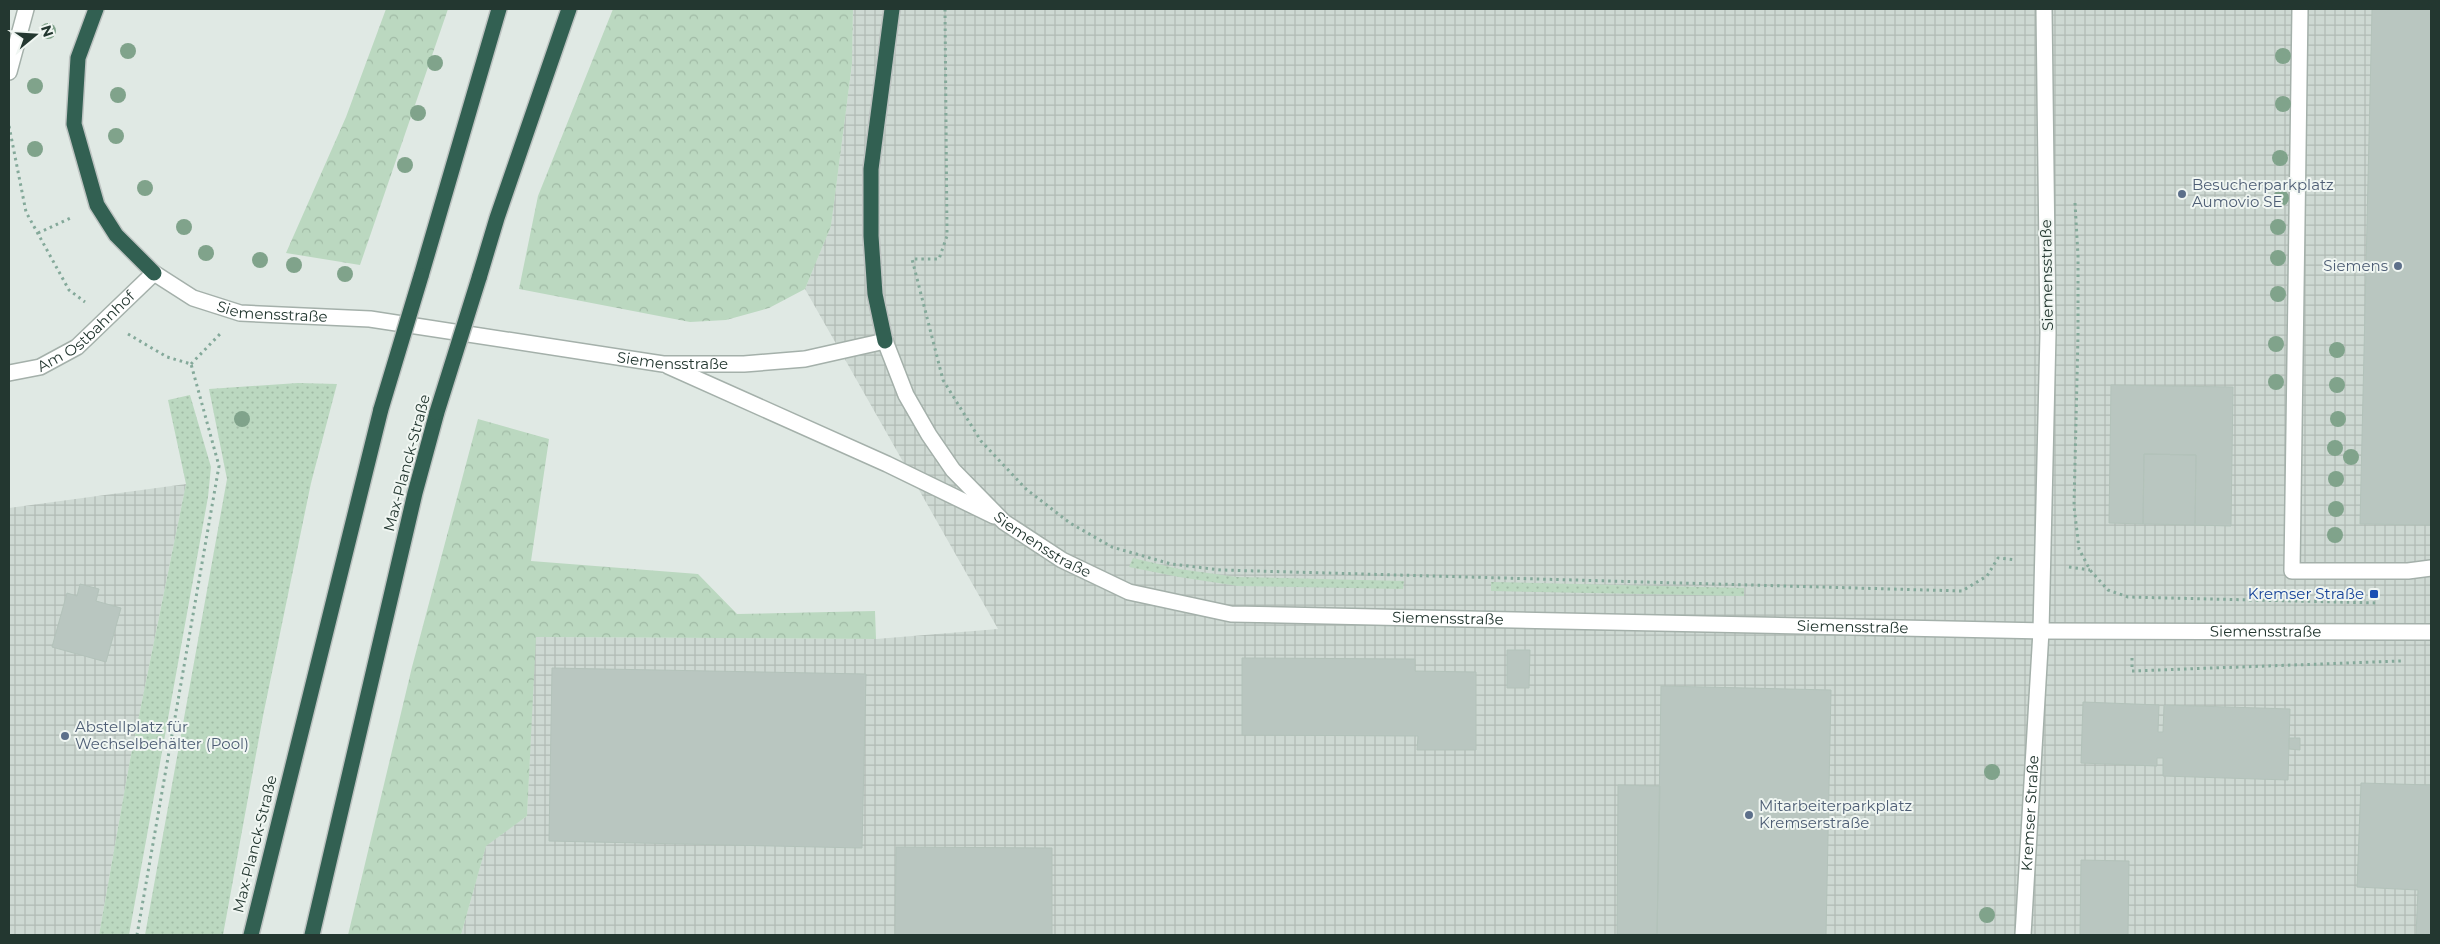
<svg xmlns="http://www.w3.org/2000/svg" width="2440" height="944" viewBox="0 0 2440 944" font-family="Montserrat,sans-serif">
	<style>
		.industrial { fill: url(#industrial-grid) }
		.grass { fill: url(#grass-dots) }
		.forest { fill: url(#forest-crowns) }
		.building { fill: #b9c6c0; stroke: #b3c2ba }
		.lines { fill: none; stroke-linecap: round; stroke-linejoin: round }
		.minor-casing { stroke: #a4b0aa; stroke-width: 18 }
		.highway-casing { stroke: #bdc3c1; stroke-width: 18 }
		.path { stroke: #84a99a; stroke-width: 3; stroke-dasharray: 2.5 4; stroke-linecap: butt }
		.minor { stroke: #fff; stroke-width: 15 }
		.highway { stroke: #326052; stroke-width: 15 }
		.highway-bridge-casing { stroke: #bdc3c1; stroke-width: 18; stroke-linecap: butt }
		.highway-bridge { stroke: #326052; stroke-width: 15 }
		.tree { fill: #80a38b }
		.service-dot { fill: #5c6f8a; stroke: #f0f6f2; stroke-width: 2 }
		.transit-dot { fill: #1a4fb4; stroke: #f0f6f2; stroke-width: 2 }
		.labels { text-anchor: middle; stroke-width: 4; stroke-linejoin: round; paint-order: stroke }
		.service-label { font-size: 15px; fill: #4e5e75; stroke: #f0f6f2; text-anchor: start }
		.street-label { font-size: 15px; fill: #233730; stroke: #f0f6f2 }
		.transit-label { font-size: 15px; fill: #164399; stroke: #f0f6f2; text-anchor: end }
	</style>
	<defs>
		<pattern id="industrial-grid" width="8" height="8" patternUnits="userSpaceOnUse" patternTransform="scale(1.25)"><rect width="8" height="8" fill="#ced9d3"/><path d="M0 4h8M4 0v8" fill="none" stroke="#b1bbb5"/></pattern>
		<pattern id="grass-dots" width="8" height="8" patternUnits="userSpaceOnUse" patternTransform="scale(1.25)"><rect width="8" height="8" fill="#bbd8c0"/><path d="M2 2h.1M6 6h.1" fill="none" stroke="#a0baa5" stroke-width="1.8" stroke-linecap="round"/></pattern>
		<pattern id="forest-crowns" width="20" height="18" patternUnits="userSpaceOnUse" patternTransform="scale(1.25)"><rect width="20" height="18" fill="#bbd8c0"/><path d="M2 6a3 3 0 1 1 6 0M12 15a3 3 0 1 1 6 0" fill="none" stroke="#a0baa5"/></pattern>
	</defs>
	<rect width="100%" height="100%" fill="#e0e9e4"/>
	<path class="industrial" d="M 853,9 L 2431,9 L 2431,935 L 461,935 L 486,845 L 527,816 L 535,637 L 876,639 L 998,629 L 805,289 L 831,225 L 852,64 Z
		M 186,484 L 130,760 L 99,935 L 9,935 L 9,508 Z"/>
	<path class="grass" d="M 298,383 L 337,384 L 311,483 L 263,716 L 223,935 L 145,935 L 227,479 L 209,389 Z
		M 190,395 L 211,467 L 208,497 L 129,935 L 99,935 L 130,760 L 186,484 L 168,400 Z
		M 1133,558 L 1179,569 L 1237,577 L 1404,581 L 1403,589 L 1238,586 L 1179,577 L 1129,567 Z
		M 1491,582 L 1744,588 L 1744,596 L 1491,591 Z"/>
	<path class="forest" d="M 386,9 L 448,9 L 360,265 L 286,253 L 346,117 Z
		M 613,9 L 853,9 L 852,64 L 831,226 L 805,289 L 769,308 L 726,320 L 690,322 L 519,289 L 538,196 Z
		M 478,419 L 549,439 L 531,561 L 698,574 L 737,614 L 875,611 L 876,639 L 536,637 L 527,816 L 486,846 L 461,935 L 348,935 L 412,667 Z"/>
	<path class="building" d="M 2372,9 L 2431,9 L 2431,525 L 2360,524 Z
		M 2111,385 L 2233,387 L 2231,526 L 2195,525 L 2196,455 L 2144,454 L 2143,524 L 2109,523 Z
		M 2144,454 L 2196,455 L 2195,525 L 2143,524 Z
		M 80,584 L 99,589 L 96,601 L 121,608 L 106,662 L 52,647 L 67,593 L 77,596 Z
		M 1507,650 L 1530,650 L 1529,688 L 1507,688 Z
		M 1242,658 L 1415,659 L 1415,671 L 1476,672 L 1476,750 L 1417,750 L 1418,736 L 1242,735 Z
		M 552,668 L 866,674 L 862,848 L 549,841 Z
		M 1661,686 L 1831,690 L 1826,935 L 1657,935 Z
		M 2083,702 L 2159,705 L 2158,732 L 2163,732 L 2164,705 L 2290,709 L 2288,780 L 2163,776 L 2163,758 L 2157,758 L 2157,766 L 2081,763 Z
		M 2289,738 L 2300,738 L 2300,750 L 2289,749 Z
		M 2361,783 L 2431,785 L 2431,935 L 2416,935 L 2418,890 L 2357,887 Z
		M 1618,785 L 1660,786 L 1657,934 L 1617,934 Z
		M 896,847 L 1052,848 L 1052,935 L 895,935 Z
		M 2081,860 L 2129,861 L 2128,935 L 2080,935 Z"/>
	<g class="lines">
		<g class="minor-casing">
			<g id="minor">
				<path d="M 2300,9 L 2292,571 L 2408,571 L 2431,568"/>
				<path d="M 9,72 L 26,9"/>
				<path d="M 668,366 L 887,464 L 994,516"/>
				<path id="s1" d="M 9,373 L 40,367 L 77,347 L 154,273 L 193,298 L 240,313 L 370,319 L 663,364 L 744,364 L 805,359 L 885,341 L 906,395 L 929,435 L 953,470 L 1004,522 L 1062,560 L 1129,592 L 1231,614 L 2041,631 L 2431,632"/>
				<path id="s2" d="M 2023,935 L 2041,631 L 2048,333 L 2044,9"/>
			</g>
		</g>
		<g class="highway-casing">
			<path id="highway" d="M 96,9 L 78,58 L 74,124 L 97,205 L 116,235 L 154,273
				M 421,276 L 499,9
				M 479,278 L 497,218 L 569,9
				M 885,341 L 875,294 L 871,236 L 871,169 L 892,9
				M 251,935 L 381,409
				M 312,935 L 415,493 L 437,412"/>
		</g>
		<path class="path" d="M 945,9 L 947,236 L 939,259 L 912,259 L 943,380 L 981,441 L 1026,489 L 1070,523 L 1112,547 L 1171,564 L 1221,570 L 1962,591 L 1987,576 L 1998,558 L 2016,560
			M 9,126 L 26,212 L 69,290 L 85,302
			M 2075,203 L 2078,256 L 2078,335 L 2074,506 L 2079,549 L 2090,570 L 2108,590 L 2128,597 L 2378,603
			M 38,233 L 73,217
			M 128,334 L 167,357 L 191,364 L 219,466 L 137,935
			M 191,364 L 220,334
			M 2069,567 L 2090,570
			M 2132,658 L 2132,671 L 2401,661"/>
		<use href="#minor" class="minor"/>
		<use href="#highway" class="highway"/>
		<g class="highway-bridge-casing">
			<path id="highway-bridge" d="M 381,409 L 421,276
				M 437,412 L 479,278"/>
		</g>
		<use href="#highway-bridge" class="highway-bridge"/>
	</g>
	<g class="tree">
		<circle cx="48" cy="31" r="8"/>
		<circle cx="128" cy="51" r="8"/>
		<circle cx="2283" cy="56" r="8"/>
		<circle cx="435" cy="63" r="8"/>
		<circle cx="35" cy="86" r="8"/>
		<circle cx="118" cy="95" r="8"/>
		<circle cx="2283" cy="104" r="8"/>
		<circle cx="418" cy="113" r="8"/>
		<circle cx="116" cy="136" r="8"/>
		<circle cx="35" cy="149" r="8"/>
		<circle cx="2280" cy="158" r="8"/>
		<circle cx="405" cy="165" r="8"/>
		<circle cx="145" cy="188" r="8"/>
		<circle cx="2281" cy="198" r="8"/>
		<circle cx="184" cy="227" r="8"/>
		<circle cx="2278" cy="227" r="8"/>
		<circle cx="206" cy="253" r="8"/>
		<circle cx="2278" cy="258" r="8"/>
		<circle cx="260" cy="260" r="8"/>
		<circle cx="294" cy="265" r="8"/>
		<circle cx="345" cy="274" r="8"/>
		<circle cx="2278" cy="294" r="8"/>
		<circle cx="2276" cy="344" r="8"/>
		<circle cx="2337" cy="350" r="8"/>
		<circle cx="2276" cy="382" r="8"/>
		<circle cx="2337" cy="385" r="8"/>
		<circle cx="242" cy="419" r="8"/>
		<circle cx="2338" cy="419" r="8"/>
		<circle cx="2335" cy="448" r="8"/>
		<circle cx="2351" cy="457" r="8"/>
		<circle cx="2336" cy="479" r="8"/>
		<circle cx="2336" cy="509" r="8"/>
		<circle cx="2335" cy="535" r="8"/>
		<circle cx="1992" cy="772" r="8"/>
		<circle cx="1987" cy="915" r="8"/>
	</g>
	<g class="service-dot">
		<circle cx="2182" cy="194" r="5"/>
		<circle cx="2398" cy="266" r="5"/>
		<circle cx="65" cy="736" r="5"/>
		<circle cx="1749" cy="815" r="5"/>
	</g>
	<rect class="transit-dot" x="2369" y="589" width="10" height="10" rx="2.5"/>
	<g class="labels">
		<g class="service-label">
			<text x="2192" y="190">Besucherparkplatz<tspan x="2192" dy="17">Aumovio SE</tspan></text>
			<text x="2388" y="271" text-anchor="end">Siemens</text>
			<text x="75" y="732">Abstellplatz für<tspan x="75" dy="17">Wechselbehälter (Pool)</tspan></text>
			<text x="1759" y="811">Mitarbeiterparkplatz<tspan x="1759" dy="17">Kremserstraße</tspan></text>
		</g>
		<g class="street-label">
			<text transform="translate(2047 275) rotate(-91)" y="5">Siemensstraße</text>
			<text dy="5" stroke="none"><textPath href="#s1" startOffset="308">Siemensstraße</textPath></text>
			<text dy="5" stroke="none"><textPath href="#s1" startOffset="90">Am Ostbahnhof</textPath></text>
			<text dy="5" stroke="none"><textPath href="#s1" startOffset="712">Siemensstraße</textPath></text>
			<text transform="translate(407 463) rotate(-75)" y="5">Max-Planck-Straße</text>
			<text dy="5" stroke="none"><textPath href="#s1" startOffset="1191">Siemensstraße</textPath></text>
			<text dy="5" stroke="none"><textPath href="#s1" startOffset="1611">Siemensstraße</textPath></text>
			<text dy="5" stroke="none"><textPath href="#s1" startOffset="2016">Siemensstraße</textPath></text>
			<text dy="5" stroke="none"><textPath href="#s1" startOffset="2429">Siemensstraße</textPath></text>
			<text dy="5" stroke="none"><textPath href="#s2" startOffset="122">Kremser Straße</textPath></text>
			<text transform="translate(255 844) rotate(-76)" y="5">Max-Planck-Straße</text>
		</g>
		<g class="transit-label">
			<text x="2364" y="599">Kremser Straße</text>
		</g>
	</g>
	<rect width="2440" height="944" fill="none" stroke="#233730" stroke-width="20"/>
	<g transform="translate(35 35) rotate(72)" stroke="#f0f6f2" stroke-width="4" paint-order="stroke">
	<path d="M0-4L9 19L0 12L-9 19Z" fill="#233730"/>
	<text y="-8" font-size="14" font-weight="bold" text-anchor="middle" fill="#233730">N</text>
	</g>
</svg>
